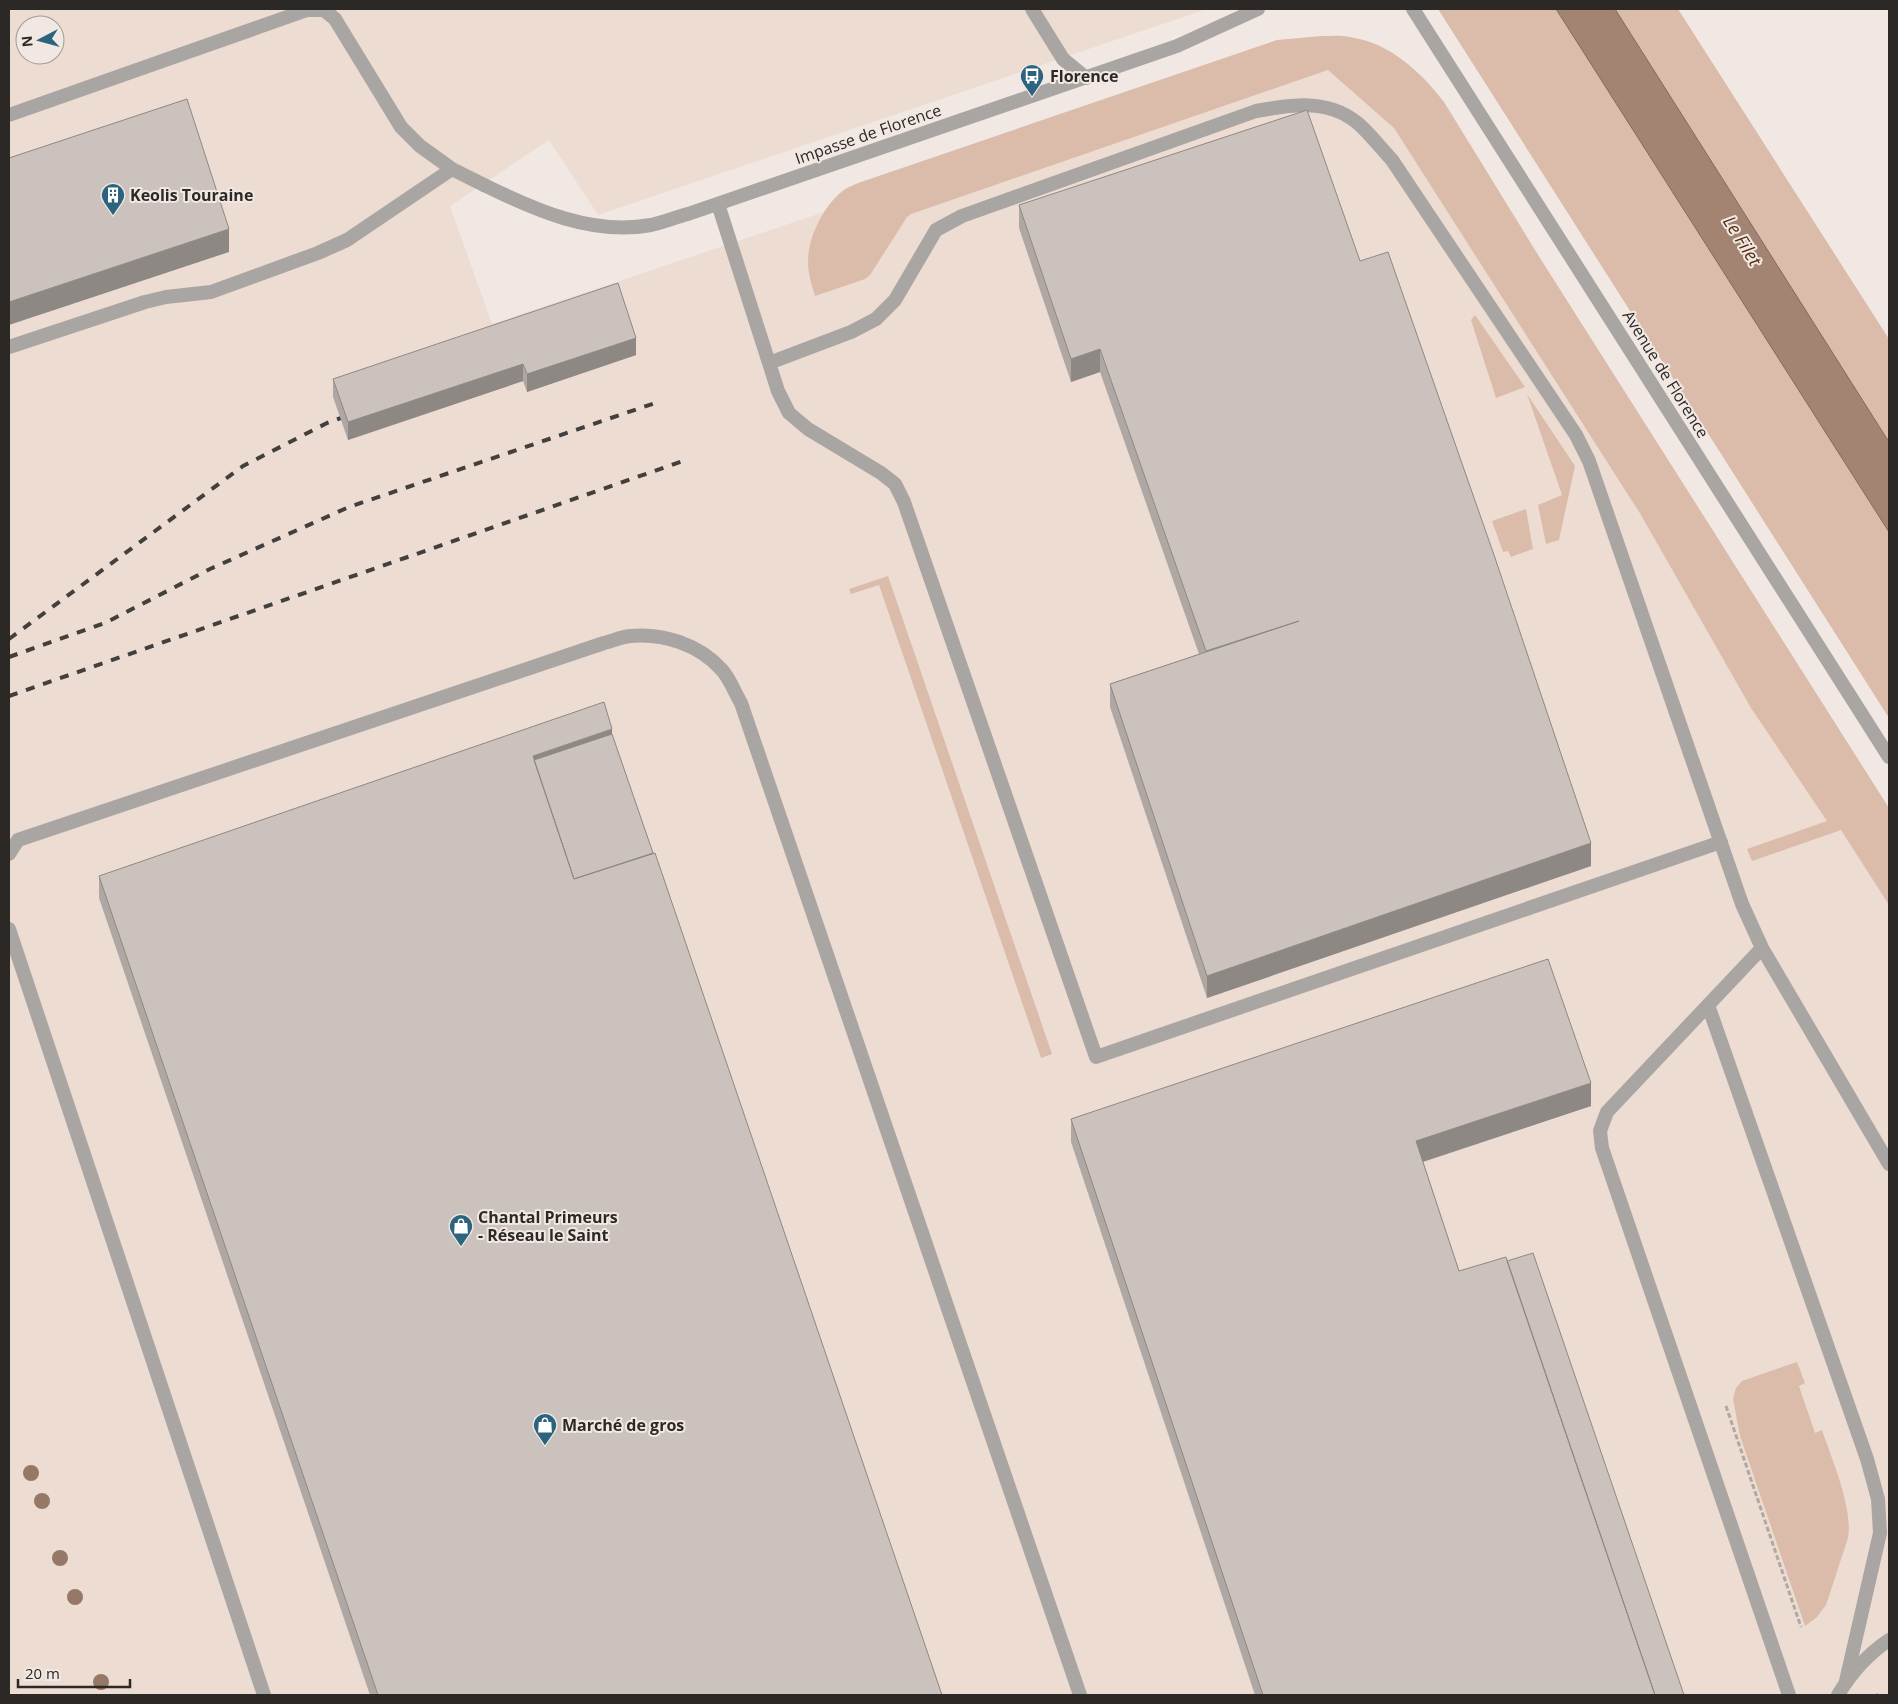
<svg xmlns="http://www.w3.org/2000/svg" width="1898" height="1704" viewBox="0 0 1898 1704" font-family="'Open Sans',sans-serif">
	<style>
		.built { fill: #ecdcd2; fill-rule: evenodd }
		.green { fill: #dbbcab }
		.water { fill: #a38473; stroke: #7f685c }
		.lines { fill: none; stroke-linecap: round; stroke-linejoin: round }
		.path { stroke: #afa8a4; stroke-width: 3; stroke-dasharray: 5 2.5; stroke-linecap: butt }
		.service { stroke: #a9a5a3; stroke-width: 14 }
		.minor { stroke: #a9a5a3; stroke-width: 14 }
		.rail { stroke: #433f3d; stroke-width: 4; stroke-dasharray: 9 9; stroke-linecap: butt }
		.tree { fill: #957966 }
		.wall { fill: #afa7a3 }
		.shaded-wall { fill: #8e8884 }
		.building { fill: #cbc2bd; stroke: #8e8884 }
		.labels { text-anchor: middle; stroke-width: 4; stroke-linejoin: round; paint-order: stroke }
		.poi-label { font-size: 16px; font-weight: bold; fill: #2b2826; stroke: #f1e8e3; text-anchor: start }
		.street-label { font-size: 16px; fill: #2b2826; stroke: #f1e8e3 }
		.water-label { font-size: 18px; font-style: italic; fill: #572b0e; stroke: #f1e8e3 }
	</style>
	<rect width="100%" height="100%" fill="#f1e8e3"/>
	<path class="built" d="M 9,9 L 1207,9 L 598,215 L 549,140 L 450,206 L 492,324 L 824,212 L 1341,45 L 1889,816 L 1889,1695 L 9,1695 ZM 25,25 L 55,25 L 55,55 L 25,55 Z"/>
	<path class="green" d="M 1438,9 L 1556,9 L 1889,532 L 1889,718 Z
		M 1615,9 L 1678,9 L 1889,339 L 1889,442 Z
		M 1322,36 C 1331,36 1341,35 1350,37 C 1390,43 1420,71 1444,102 L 1540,258 L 1889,808 L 1889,905 L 1841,830 L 1752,861 L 1747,849 L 1827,821 L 1751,708 L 1641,515 L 1394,128 L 1328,70 L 911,214 L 907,217 L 870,275 L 865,279 L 815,296 C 812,285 808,274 808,262 C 808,236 825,202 847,188 C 851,186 856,184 861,182 L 1277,40 Z
		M 1475,315 L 1525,387 L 1496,398 L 1471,320 Z
		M 1527,394 L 1575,466 L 1559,540 L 1546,544 L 1538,505 L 1562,495 Z
		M 1526,509 L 1533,549 L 1511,557 L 1508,551 L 1503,552 L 1492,521 Z
		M 888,576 L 1052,1054 L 1041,1058 L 879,585 L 851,594 L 849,589 Z
		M 1797,1362 L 1805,1383 L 1799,1386 L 1815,1433 L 1822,1430 C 1832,1460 1853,1507 1848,1538 L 1826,1605 L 1816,1618 L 1805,1626 L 1740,1436 L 1733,1399 L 1736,1388 L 1742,1381 Z"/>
	<path class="water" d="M 1556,9 L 1615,9 L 1889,442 L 1889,532 Z"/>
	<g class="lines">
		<path class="path" d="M 1726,1406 L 1801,1627
			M 1876,1694 L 1877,1695"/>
		<path class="service" d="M 1032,9 L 1063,59 L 1086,78
			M 9,115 L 307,10 L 324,10 L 335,19 L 401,127 L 420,146 L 452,169 L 484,185
			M 718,204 L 778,391 L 789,413 L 808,429 L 881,473 L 895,484 L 904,502 L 1096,1057 L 1721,842
			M 9,347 L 145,302 L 166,297 L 211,292 L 318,253 L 347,240 L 452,169
			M 769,363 L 851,332 L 876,319 L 895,300 L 936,230 L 962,216 L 1256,111 C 1294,104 1333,98 1363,128 C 1373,138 1382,149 1392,160 L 1576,435 L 1589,461 L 1742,904 L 1762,948 L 1889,1164
			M 9,854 L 18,840 L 604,643 C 612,641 621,637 630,636 C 663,633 699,644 722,670 C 730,679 735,693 741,703 L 1080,1695
			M 9,929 L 264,1695
			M 1762,948 L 1607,1112 L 1600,1131 L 1602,1148 L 1789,1695
			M 1708,1005 L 1867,1459 L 1878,1499 L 1880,1533 L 1846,1681
			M 1838,1695 C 1851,1673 1868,1654 1889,1640"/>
		<path class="minor" d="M 1413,9 L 1889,757
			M 484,185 C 535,210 593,236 651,225 C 664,222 676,217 688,214 L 1177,46 L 1258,9"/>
		<path class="rail" d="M 9,639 L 243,466 L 327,423 L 341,418
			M 9,657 L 105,623 L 210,569 L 349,507 L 661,401
			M 9,696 L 683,461"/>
	</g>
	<g class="tree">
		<circle cx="31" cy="1473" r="8"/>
		<circle cx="42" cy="1501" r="8"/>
		<circle cx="60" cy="1558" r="8"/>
		<circle cx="75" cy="1597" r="8"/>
		<circle cx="101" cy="1682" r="8"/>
	</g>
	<path class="wall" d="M 1019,205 L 1360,261 L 1591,866 L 1207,998 L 1110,707 L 1110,684 L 1199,654 L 1100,372 L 1071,382 L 1019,228 Z
		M 636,355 L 527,392 L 523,381 L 348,440 L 333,397 L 333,379 Z
		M 612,734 L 942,1695 L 370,1695 L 99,898 L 99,876 Z
		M 1591,1106 L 1423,1162 L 1459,1271 L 1684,1695 L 1255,1695 L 1071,1142 L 1071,1119 Z"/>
	<path class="shaded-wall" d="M 229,229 L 229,252 L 9,325 L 9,302 Z
		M 636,338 L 636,355 L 527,392 L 527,374 Z
		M 1100,349 L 1100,372 L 1071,382 L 1071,359 Z
		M 523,364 L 523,381 L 348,440 L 348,422 Z
		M 1299,621 L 1206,673 L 1206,651 Z
		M 612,729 L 612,752 L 533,761 L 533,756 Z
		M 1591,843 L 1591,866 L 1207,998 L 1207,976 Z
		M 1591,1083 L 1591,1106 L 1416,1164 L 1416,1141 Z"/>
	<path class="building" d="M 187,99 L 229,229 L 9,302 L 9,158 Z
		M 1307,110 L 1360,261 L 1388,252 L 1494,555 L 1591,843 L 1207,976 L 1110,684 L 1299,621 L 1206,651 L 1100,349 L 1071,359 L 1019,205 Z
		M 618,283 L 636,338 L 527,374 L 523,364 L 348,422 L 333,379 Z
		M 604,702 L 612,729 L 533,756 L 574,879 L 655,853 L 942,1695 L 378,1695 L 99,876 Z
		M 612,734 L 653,853 L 574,879 L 534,760 Z
		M 1548,959 L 1591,1083 L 1416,1141 L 1459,1271 L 1506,1257 L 1655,1695 L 1263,1695 L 1071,1119 Z
		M 1533,1253 L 1684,1695 L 1655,1695 L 1507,1261 Z"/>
	<defs>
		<g id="bus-pin" transform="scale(1.25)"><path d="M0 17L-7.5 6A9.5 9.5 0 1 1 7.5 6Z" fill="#2c637e" stroke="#f1e8e3"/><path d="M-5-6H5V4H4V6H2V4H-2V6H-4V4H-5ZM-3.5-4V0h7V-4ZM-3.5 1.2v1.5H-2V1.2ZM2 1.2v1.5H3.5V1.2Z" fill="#fff"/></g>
		<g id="building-pin" transform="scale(1.25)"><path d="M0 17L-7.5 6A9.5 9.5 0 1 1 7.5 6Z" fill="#2c637e" stroke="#f1e8e3"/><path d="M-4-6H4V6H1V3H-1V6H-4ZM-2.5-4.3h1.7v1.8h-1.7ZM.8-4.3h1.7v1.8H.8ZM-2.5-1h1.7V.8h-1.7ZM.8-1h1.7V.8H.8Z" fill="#fff"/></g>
		<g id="shop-pin" transform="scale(1.25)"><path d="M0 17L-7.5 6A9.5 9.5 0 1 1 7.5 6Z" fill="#2c637e" stroke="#f1e8e3"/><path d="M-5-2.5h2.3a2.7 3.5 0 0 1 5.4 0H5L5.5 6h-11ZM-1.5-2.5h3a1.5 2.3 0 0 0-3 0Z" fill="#fff"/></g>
	</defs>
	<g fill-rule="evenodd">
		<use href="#bus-pin" x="1032" y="76"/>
		<use href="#building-pin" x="113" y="195"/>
		<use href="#shop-pin" x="461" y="1226"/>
		<use href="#shop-pin" x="545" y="1425"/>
	</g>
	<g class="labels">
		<g class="poi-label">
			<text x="1050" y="82">Florence</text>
			<text x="130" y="201">Keolis Touraine</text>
			<text x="478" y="1223">Chantal Primeurs<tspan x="478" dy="18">- Réseau le Saint</tspan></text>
			<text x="562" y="1431">Marché de gros</text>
		</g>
		<g class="street-label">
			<text transform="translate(868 134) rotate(-19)" y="6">Impasse de Florence</text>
			<text transform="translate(1666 374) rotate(58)" y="6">Avenue de Florence</text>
		</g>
		<g class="water-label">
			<text transform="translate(1742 241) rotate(58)" y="6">Le Filet</text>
		</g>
	</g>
	<rect width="1898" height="1704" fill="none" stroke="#2b2826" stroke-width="20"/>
	<g transform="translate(40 40) rotate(264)"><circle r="24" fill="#f1e8e3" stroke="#a29b97"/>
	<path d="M0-4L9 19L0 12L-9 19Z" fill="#2c637e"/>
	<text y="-8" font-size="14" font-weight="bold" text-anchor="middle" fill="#2b2826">N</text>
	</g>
	<path d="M18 1679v8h112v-8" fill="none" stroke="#2b2826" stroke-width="2.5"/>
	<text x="25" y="1679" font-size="15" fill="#2b2826" stroke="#f1e8e3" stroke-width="4" paint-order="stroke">20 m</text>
</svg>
